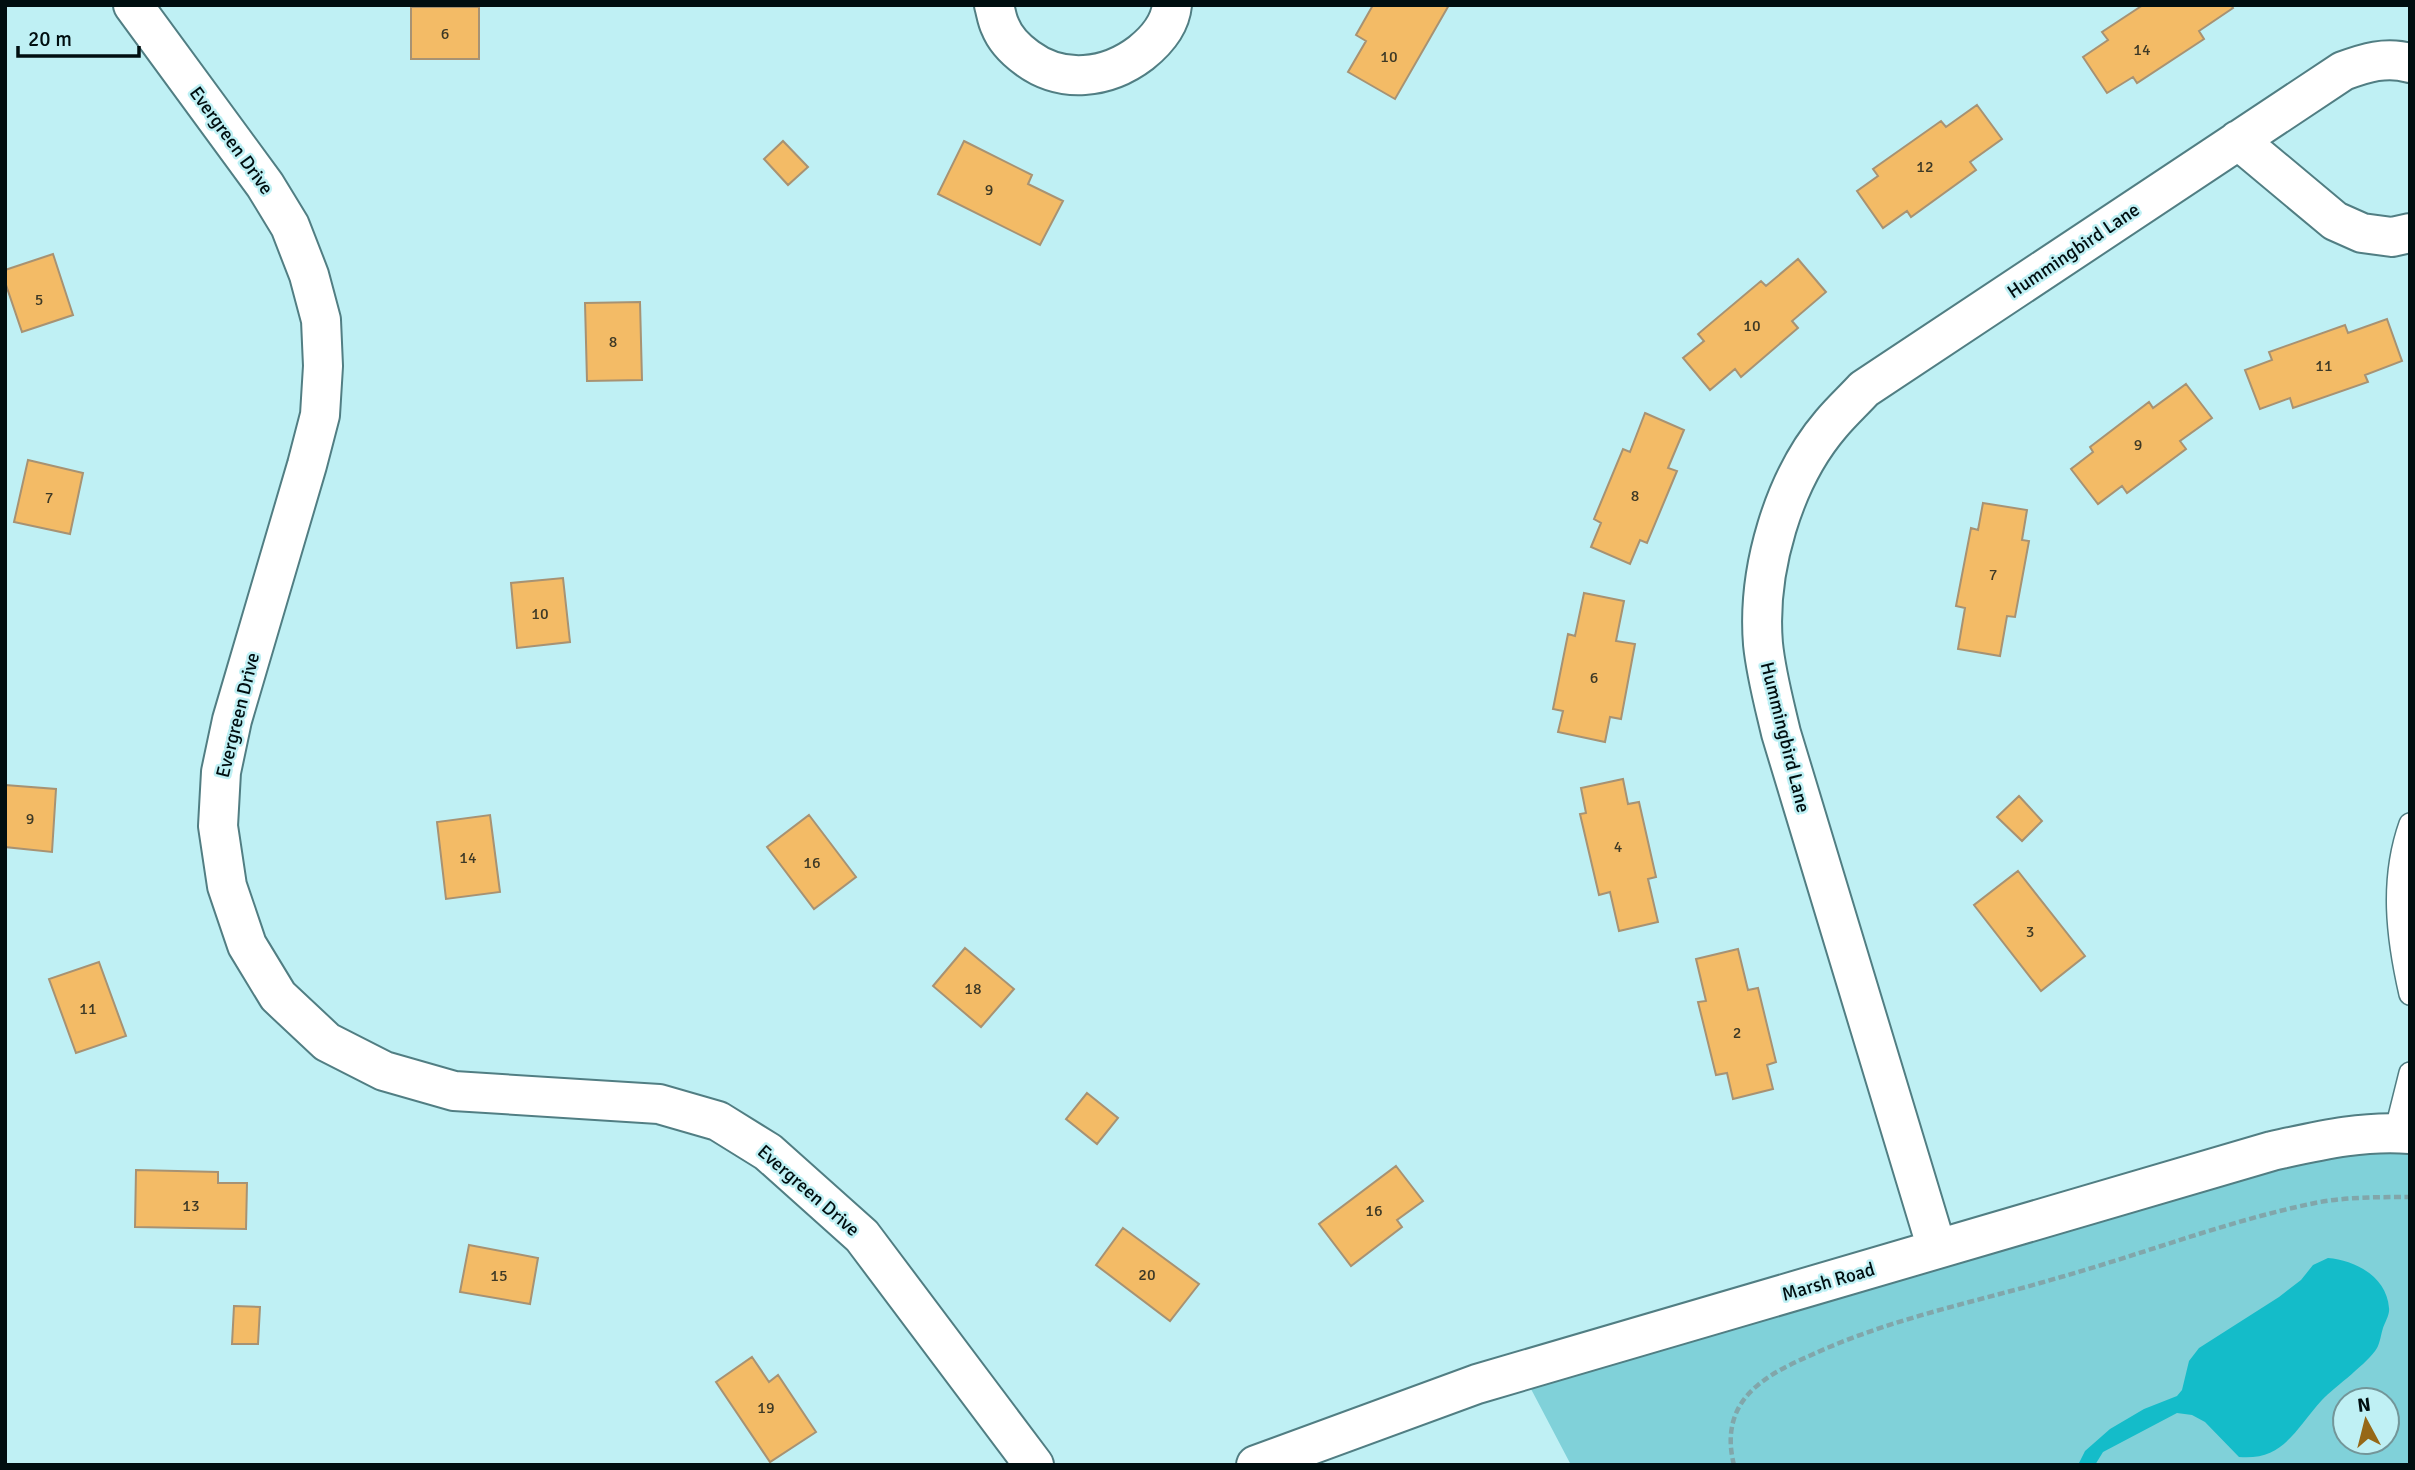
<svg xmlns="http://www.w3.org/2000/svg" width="2415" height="1470" viewBox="0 0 2415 1470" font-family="Signika,sans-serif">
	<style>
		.green { fill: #80d1d9; fill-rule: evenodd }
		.water { fill: #14bcc9 }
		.building { fill: #f3bb66; stroke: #a79273; stroke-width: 2 }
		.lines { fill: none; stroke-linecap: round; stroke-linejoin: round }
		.lane-casing { stroke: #517e83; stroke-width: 24 }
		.street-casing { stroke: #517e83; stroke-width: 42 }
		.path { stroke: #81a6aa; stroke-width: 4.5; stroke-dasharray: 7 3.5; stroke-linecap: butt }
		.lane { stroke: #fff; stroke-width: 21 }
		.street { stroke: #fff; stroke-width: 38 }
		.labels { text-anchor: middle; stroke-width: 5; stroke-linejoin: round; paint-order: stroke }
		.number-label { font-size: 16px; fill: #3d3926 }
		.street-label { font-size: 19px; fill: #000e10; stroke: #bff0f4 }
	</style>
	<rect width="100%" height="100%" fill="#bff0f4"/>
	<path class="green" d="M 2364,1152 L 2410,1154 L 2410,1465 L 1571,1465 L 1531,1389 L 1619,1359 L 2270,1170 ZM 2345,1400 L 2387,1400 L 2387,1442 L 2345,1442 Z"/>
	<path class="water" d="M 2328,1258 C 2355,1260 2387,1277 2389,1308 C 2390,1314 2385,1322 2383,1328 C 2381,1334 2380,1343 2377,1348 C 2368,1363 2336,1386 2322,1400 C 2296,1428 2284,1461 2239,1457 L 2205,1422 L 2192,1415 L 2177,1413 L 2103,1452 L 2095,1465 L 2078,1465 L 2085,1451 L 2110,1429 L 2144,1409 L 2177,1396 L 2182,1390 L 2189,1361 L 2199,1348 L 2279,1297 L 2301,1280 L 2313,1265 Z"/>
	<path class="building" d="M 1373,5 L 1449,5 L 1395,99 L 1348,72 L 1366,41 L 1356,35 Z
		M 2143,5 L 2231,5 L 2233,8 L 2199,31 L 2204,39 L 2137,83 L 2133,77 L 2107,93 L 2083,57 L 2108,40 L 2102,32 Z
		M 411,7 L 479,7 L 479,59 L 411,59 Z
		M 1977,105 L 2002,139 L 1970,162 L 1976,170 L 1911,217 L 1907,211 L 1883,228 L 1857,191 L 1878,176 L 1873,169 L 1941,121 L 1946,127 Z
		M 783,141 L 808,167 L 788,185 L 764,159 Z
		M 964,141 L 1032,175 L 1028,184 L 1063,201 L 1040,245 L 938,194 Z
		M 53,254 L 73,315 L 22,332 L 5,282 L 5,270 Z
		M 1798,259 L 1826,292 L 1792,321 L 1798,328 L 1741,377 L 1735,369 L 1710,390 L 1683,358 L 1704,341 L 1698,334 L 1761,281 L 1766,286 Z
		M 640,302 L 642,380 L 587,381 L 585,303 Z
		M 2387,319 L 2402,361 L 2365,375 L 2368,382 L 2293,408 L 2290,398 L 2260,409 L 2245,370 L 2272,360 L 2269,352 L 2345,325 L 2348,333 Z
		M 2186,384 L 2212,418 L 2180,441 L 2186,449 L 2127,493 L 2122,486 L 2098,504 L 2071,469 L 2093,452 L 2090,447 L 2149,402 L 2153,408 Z
		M 1645,413 L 1684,430 L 1668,468 L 1677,471 L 1647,543 L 1640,540 L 1630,564 L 1591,547 L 1601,523 L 1594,519 L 1623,449 L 1630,452 Z
		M 28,460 L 83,473 L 70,534 L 14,522 Z
		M 1983,503 L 2027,510 L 2022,540 L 2029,541 L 2015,617 L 2007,616 L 2000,656 L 1958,649 L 1965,608 L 1956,606 L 1971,528 L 1978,530 Z
		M 563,578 L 570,642 L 517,648 L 511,583 Z
		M 1584,593 L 1624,601 L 1616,641 L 1635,644 L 1621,719 L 1610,717 L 1605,742 L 1558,732 L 1563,711 L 1553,709 L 1568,634 L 1575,636 Z
		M 1623,779 L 1628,804 L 1639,802 L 1656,877 L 1648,879 L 1658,922 L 1619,931 L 1610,892 L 1599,895 L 1580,814 L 1586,813 L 1581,788 Z
		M 5,785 L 56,789 L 52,852 L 5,847 Z
		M 2019,796 L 2042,821 L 2022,841 L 1997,817 Z
		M 490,815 L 500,892 L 446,899 L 437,822 Z
		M 809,815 L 856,877 L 814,909 L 767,847 Z
		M 2018,871 L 2085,956 L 2041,991 L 1974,905 Z
		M 965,948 L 1014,989 L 981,1027 L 933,986 Z
		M 1738,949 L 1748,990 L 1758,988 L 1776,1062 L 1767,1065 L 1773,1089 L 1733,1099 L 1727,1073 L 1716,1075 L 1698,1002 L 1706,1001 L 1696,959 Z
		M 99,962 L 126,1036 L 76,1053 L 49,979 Z
		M 1087,1093 L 1118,1118 L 1097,1144 L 1066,1119 Z
		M 1396,1166 L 1423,1201 L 1397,1220 L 1402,1227 L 1351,1266 L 1319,1224 Z
		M 136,1170 L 218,1172 L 218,1183 L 247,1183 L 246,1229 L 135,1227 Z
		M 1123,1228 L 1199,1284 L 1170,1321 L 1096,1265 Z
		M 469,1245 L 538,1258 L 530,1304 L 460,1292 Z
		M 234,1306 L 260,1307 L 258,1344 L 232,1344 Z
		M 752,1357 L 769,1382 L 778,1375 L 816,1432 L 770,1462 L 716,1382 Z"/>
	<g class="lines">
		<g class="lane-casing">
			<path id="lane" d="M 2410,824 C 2390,880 2397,937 2410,994
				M 2395,1133 L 2410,1073"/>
		</g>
		<g class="street-casing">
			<path id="street" d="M 133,5 L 265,185 L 290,226 L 309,275 L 321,320 L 323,366 L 320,415 L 307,465 L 232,720 L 221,772 L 218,826 L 227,886 L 247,945 L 278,996 L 327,1042 L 384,1071 L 454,1091 L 659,1104 L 718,1121 L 768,1152 L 862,1236 L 1034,1465
				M 994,5 C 996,12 997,20 1000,26 C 1005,39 1016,50 1027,58 C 1062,84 1107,79 1141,53 C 1156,41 1170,25 1172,5
				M 2238,140 L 2335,221 L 2362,233 L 2392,237 L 2410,233
				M 1937,1249 L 1781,733 C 1774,703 1766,674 1763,644 C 1757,571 1783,480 1831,424 C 1841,412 1853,401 1864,389 L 2343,71 C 2365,63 2386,56 2410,63
				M 1256,1465 L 1477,1384 L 2272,1151 C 2318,1141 2363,1130 2410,1134"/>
		</g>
		<path class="path" d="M 1734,1465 C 1726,1434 1732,1406 1758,1385 C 1776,1370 1798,1361 1818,1352 C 1896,1317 1980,1301 2061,1277 C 2146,1253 2233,1219 2320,1202 C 2349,1197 2380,1197 2410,1197"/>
		<use href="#lane" class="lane"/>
		<use href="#street" class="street"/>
	</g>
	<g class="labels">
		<g class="number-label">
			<text x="445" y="39">6</text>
			<text x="2142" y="55">14</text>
			<text x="1389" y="62">10</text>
			<text x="1925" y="172">12</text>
			<text x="989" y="195">9</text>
			<text x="39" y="305">5</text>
			<text x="1752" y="331">10</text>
			<text x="613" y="347">8</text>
			<text x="2324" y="371">11</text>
			<text x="2138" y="450">9</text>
			<text x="1635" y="501">8</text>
			<text x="49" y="503">7</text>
			<text x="1993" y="580">7</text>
			<text x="540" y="619">10</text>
			<text x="1594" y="683">6</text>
			<text x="30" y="824">9</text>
			<text x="1618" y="852">4</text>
			<text x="468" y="863">14</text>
			<text x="812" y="868">16</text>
			<text x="2030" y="937">3</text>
			<text x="973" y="994">18</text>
			<text x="88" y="1014">11</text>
			<text x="1737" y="1038">2</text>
			<text x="191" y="1211">13</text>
			<text x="1374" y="1216">16</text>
			<text x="1147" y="1280">20</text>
			<text x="499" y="1281">15</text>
			<text x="766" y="1413">19</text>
		</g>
		<g class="street-label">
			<text transform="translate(232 140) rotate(54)" y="7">Evergreen Drive</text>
			<text transform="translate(2073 250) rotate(-34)" y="7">Hummingbird Lane</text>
			<text transform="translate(237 715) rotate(-76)" y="7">Evergreen Drive</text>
			<text transform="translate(1786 737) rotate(76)" y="7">Hummingbird Lane</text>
			<text transform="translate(809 1190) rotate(41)" y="7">Evergreen Drive</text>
			<text transform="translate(1828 1281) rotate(-16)" y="7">Marsh Road</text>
		</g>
	</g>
	<rect width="2415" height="1470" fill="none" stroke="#000e10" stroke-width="14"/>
	<g transform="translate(2366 1421) rotate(353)"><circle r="33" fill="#bff0f4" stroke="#739699" stroke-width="2"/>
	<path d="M0-5L12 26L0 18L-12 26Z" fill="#966817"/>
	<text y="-10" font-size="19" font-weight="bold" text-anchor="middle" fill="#000e10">N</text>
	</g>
	<path d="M18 46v10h121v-10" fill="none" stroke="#000e10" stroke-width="3.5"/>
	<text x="28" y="46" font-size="21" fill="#000e10" stroke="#bff0f4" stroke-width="5" paint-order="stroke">20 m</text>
</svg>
